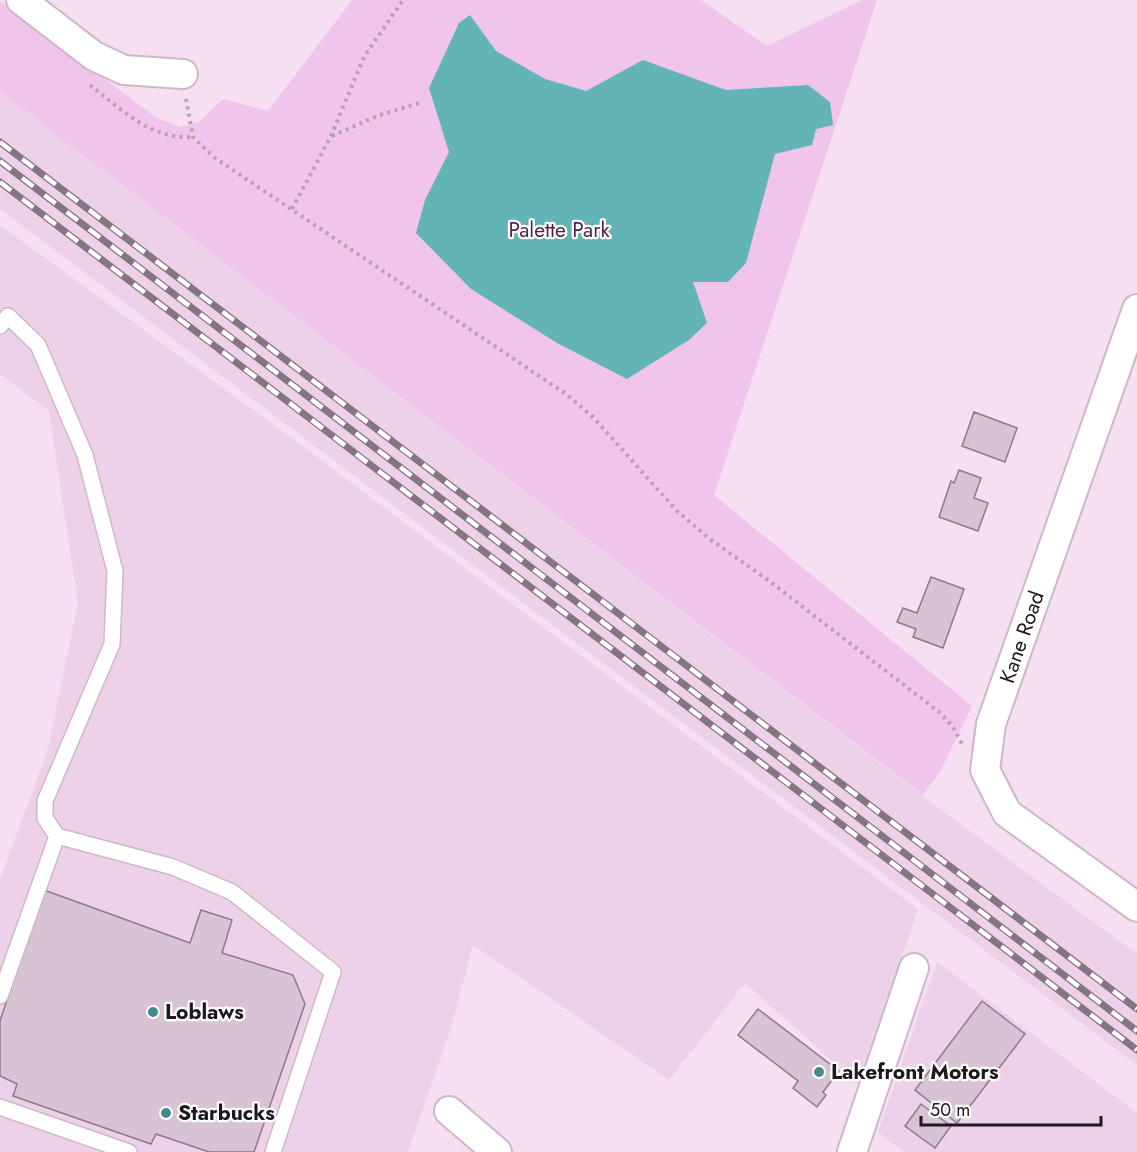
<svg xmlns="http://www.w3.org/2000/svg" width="1137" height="1152" viewBox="0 0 1137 1152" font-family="Jost,sans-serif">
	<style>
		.built { fill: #edd1e9 }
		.green { fill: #f1c5eb }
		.water { fill: #62b4b7 }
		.building { fill: #d8c3d5; stroke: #8d798a; stroke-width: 1.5 }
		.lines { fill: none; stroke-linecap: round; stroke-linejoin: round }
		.service-casing { stroke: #cdb8ca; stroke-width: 18 }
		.minor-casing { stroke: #cdb8ca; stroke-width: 32 }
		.path { stroke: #b4a2b1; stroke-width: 4; stroke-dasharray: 3 4.5; stroke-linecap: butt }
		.service { stroke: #fff; stroke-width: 15 }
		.minor { stroke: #fff; stroke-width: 28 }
		.rail-casing { stroke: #837581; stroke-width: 7 }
		.rail { stroke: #fff; stroke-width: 4.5; stroke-dasharray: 14; stroke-linecap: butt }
		.poi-dot { fill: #428a8d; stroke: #fff; stroke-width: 2 }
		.labels { text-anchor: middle; stroke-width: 4.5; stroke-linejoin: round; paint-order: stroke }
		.park-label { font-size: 21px; fill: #551c51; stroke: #fff }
		.street-label { font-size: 21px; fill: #1f171e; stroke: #fff }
		.poi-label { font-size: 21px; font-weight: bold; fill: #1f171e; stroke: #fff; text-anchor: start }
	</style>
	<rect width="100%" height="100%" fill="#f5dff1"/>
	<path class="built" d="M 0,92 L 944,812 L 1137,954 L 1137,1065 L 0,209 Z
		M 0,225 L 301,445 L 918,909 L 860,1086 L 745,983 L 669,1080 L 473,945 L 450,1031 L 408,1152 L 0,1152 L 0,880 L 48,749 L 78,603 L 49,411 L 0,374 Z
		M 937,962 L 1137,1113 L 1137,1152 L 904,1152 L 878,1132 Z"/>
	<path class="green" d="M 352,0 L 701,0 L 767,46 L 862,0 L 877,0 L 714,495 L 972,706 L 940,772 L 923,795 L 0,92 L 0,1 L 157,118 L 180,127 L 199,122 L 223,99 L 268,111 Z"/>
	<path class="water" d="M 470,15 L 496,51 L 545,79 L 586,91 L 643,60 L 726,90 L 808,85 L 830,102 L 833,125 L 816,129 L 812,145 L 775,154 L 746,263 L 728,282 L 693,282 L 707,323 L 689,340 L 627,379 L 557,343 L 471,289 L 416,233 L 425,200 L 449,152 L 429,88 L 459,23 Z"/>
	<path class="building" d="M 974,412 L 1017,428 L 1005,462 L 962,446 Z
		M 959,470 L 981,478 L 974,498 L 988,503 L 978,531 L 939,517 L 951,481 L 954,483 Z
		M 931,577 L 964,589 L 943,648 L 913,637 L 916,629 L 897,622 L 903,608 L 917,613 Z
		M 44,890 L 190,943 L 201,910 L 232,920 L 222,953 L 293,975 L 305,1004 L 254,1152 L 209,1152 L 156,1134 L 151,1144 L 13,1096 L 17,1084 L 0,1076 L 0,1021 Z
		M 982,1001 L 1025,1034 L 957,1123 L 915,1090 Z
		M 758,1009 L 839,1071 L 823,1092 L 826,1095 L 817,1107 L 793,1088 L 798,1081 L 738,1035 Z
		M 921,1104 L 951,1126 L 935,1148 L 905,1126 Z"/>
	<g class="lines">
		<g class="service-casing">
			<path id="service" d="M 0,326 L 8,316 L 38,345 L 85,455 L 115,571 L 112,644 L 45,801 L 45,818 L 57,836
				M 0,996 L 57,836 L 173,867 L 232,892 L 333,972 L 273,1152
				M 0,1107 L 129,1152"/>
		</g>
		<g class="minor-casing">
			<path id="minor" d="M 21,0 L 94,56 L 124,70 L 183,74
				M 1137,309 L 991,724 L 985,770 L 1007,813 L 1137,907
				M 449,1111 L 497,1152
				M 852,1152 L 914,968"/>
		</g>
		<path class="path" d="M 90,85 C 121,109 151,140 193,137
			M 186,99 L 193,137 L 215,158 L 566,394 L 593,417 L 677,511 L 711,540 L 768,580 L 939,712 L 953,727 L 962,744
			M 332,136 L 377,116 L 419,103
			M 292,209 L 331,136 L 364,57 L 403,0"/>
		<use href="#service" class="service"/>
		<use href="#minor" class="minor"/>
		<g class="rail-casing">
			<path id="rail" d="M 0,142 L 1137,1009
				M 0,161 L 1137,1031
				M 0,182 L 1137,1050"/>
		</g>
		<use href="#rail" class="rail"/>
	</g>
	<g class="poi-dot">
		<circle cx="153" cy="1012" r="6"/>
		<circle cx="819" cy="1072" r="6"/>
		<circle cx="166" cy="1113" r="6"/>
	</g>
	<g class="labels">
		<g class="park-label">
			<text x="559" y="237">Palette Park</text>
		</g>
		<g class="street-label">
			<text transform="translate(1022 637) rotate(-71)" y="7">Kane Road</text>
		</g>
		<g class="poi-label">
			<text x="165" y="1019">Loblaws</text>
			<text x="831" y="1079">Lakefront Motors</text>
			<text x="178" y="1120">Starbucks</text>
		</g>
	</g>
	<path d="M921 1116v9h180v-9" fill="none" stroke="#1f171e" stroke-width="3"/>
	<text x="930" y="1116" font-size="18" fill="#1f171e" stroke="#ffffff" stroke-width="4.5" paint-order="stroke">50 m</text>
</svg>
